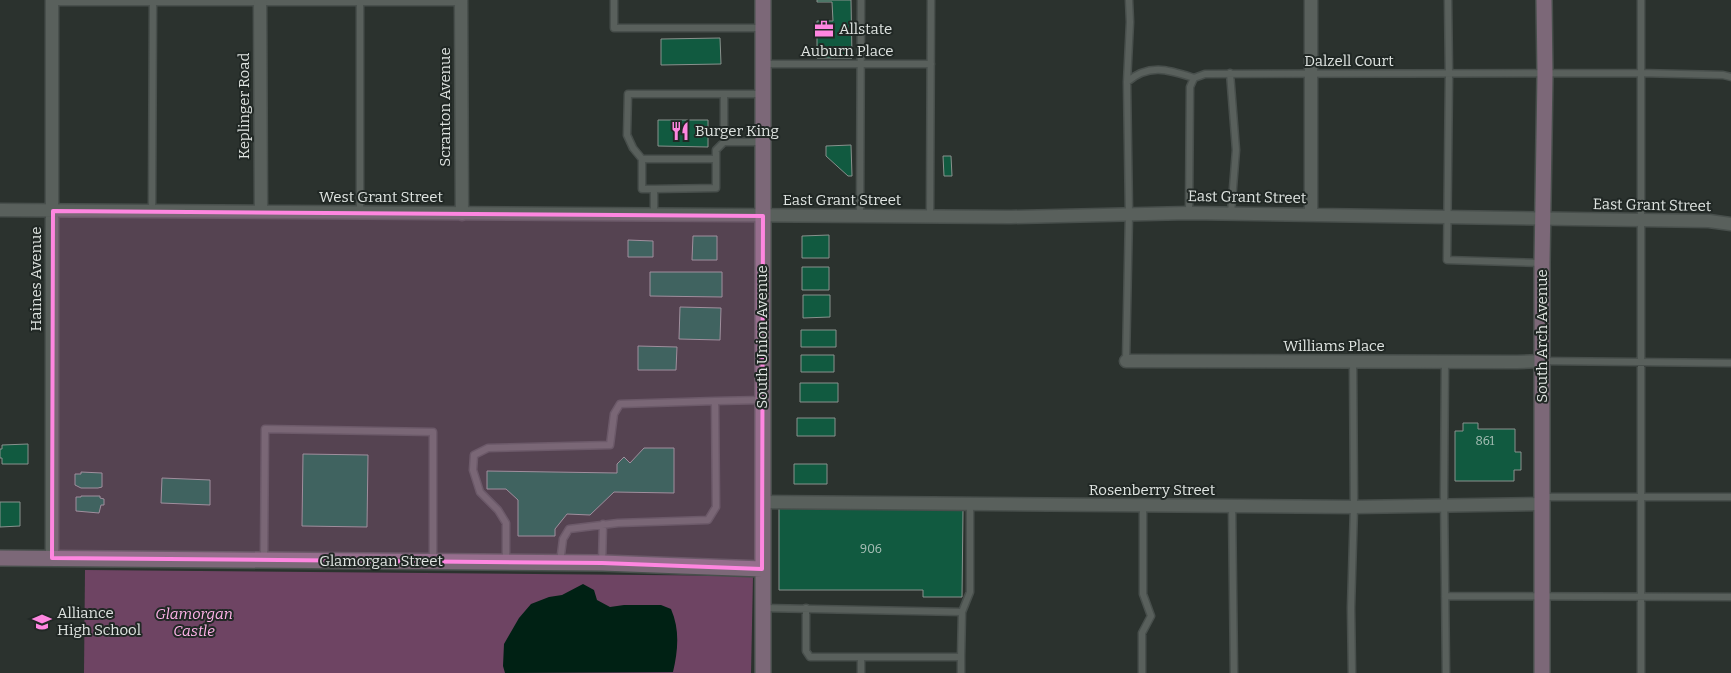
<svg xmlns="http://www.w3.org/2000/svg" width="1731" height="673" viewBox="0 0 1731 673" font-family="Bitter,serif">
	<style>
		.green { fill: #6e4463 }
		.water { fill: #002114 }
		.building { fill: #115a40; stroke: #89918d }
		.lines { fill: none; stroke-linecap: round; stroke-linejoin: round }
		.lane-casing { stroke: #484f4c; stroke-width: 9 }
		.street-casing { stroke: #484f4c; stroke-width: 15 }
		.secondary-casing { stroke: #484f4c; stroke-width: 18 }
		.lane { stroke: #59605c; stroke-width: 6 }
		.street { stroke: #59605c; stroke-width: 12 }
		.secondary { stroke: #7c6878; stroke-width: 15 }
		.marked { fill: #fe86e0; fill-opacity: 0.2; stroke: #fe86e0; stroke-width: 4; stroke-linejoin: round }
		.labels { text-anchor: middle; stroke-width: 4; stroke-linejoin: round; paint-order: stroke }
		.number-label { font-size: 12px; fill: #acc2b9 }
		.poi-label { font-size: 15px; fill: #dfe4e1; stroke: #212825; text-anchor: start }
		.street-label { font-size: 15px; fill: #dfe4e1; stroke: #212825 }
		.park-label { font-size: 15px; font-style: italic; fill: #ffb3e9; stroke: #212825 }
	</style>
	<rect width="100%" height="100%" fill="#2b322e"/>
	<path class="green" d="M 85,570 L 753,576 L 751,673 L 84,673 Z"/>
	<path class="water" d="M 583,584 L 594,590 L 597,600 L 610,607 L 624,605 L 661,605 L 671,609 C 680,630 678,650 673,672 L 505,673 L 503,666 L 504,644 L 519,618 L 531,604 L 549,597 L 562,595 Z"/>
	<path class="building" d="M 817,0 L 851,0 L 852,58 L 817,58 L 817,21 L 833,21 L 832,2 L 817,2 Z
		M 720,38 L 721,64 L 661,65 L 661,39 Z
		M 658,120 L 708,120 L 708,147 L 658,146 Z
		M 851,145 L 852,176 L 848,176 L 826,156 L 826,146 Z
		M 943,156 L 951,156 L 952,176 L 944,176 Z
		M 829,235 L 829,258 L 802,258 L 802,236 Z
		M 693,236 L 717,236 L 717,260 L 692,260 Z
		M 628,240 L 653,241 L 653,257 L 628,257 Z
		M 802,267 L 829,267 L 829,290 L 802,290 Z
		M 650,272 L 722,272 L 722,297 L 650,296 Z
		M 803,295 L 830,295 L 830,317 L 803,318 Z
		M 680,307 L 721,308 L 720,340 L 679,339 Z
		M 801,330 L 836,330 L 836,347 L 801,347 Z
		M 638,346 L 677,347 L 676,370 L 638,370 Z
		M 801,355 L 834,355 L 834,372 L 801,372 Z
		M 800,383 L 838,383 L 838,402 L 800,402 Z
		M 797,418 L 835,418 L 835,436 L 797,436 Z
		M 1463,423 L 1478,423 L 1478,429 L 1515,429 L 1515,452 L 1521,452 L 1521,470 L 1514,470 L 1514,481 L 1455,481 L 1455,431 L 1463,431 Z
		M 28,444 L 28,464 L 2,464 L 2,458 L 0,458 L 0,449 L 2,449 L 2,445 Z
		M 644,448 L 674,448 L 674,493 L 614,492 L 590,515 L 567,514 L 555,529 L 555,536 L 518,536 L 518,500 L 506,489 L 487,489 L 487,471 L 617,473 L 617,464 L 624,457 L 630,463 Z
		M 303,454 L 368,455 L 367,527 L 302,526 Z
		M 794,464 L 827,464 L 827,484 L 794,484 Z
		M 81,472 L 102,473 L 102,487 L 98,488 L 81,488 L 75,485 L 75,474 L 81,474 Z
		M 162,478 L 210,480 L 210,505 L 161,503 Z
		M 81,496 L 100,496 L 100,498 L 104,499 L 104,505 L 101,505 L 99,513 L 76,511 L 76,497 L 81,497 Z
		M 0,502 L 20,502 L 20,526 L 0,527 Z
		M 779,508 L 963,509 L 962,597 L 923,597 L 923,590 L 779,590 Z"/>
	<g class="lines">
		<g class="lane-casing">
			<path id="lane" d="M 360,0 L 360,213
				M 614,0 L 614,28 L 763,28
				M 1448,0 L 1449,74 L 1447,260 L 1542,263
				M 52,2 L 461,2
				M 764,64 L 931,64
				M 1230,73 L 1236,150 L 1231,213
				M 1127,82 C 1149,63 1169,70 1194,78
				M 724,94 L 724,142
				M 642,159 L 716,159
				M 654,189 L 642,189 L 642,159 L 633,148 L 627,135 L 628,94 L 763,94
				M 152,211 L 153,0
				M 1189,213 L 1190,87 L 1194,78 L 1205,74 L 1640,73 L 1723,75 L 1731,77
				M 654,215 L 654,189 L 716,188 L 716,150 L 724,142 L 763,142
				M 860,217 L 861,0
				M 930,217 L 931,0
				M 1126,361 L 1129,214 L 1127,82 L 1130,22 L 1129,0
				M 1543,361 L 1731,363
				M 1445,362 L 1444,494 L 1446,673
				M 1543,497 L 1731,497
				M 1232,506 L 1234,673
				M 264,560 L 265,429 L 433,432 L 433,561
				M 506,562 L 506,523 L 498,510 L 480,492 L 473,470 L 474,455 L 488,448 L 610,445 L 614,414 L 620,404 L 715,401
				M 560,562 L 563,539 L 569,529 L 618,523 L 708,520 L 716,507 L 715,401 L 762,400
				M 602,563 L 603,524
				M 1445,596 L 1731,597
				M 764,608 L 962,612 L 961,657 L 810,657 L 806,651 L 806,608
				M 962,612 L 970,592 L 970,505
				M 861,657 L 861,673
				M 961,657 L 961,673
				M 1142,673 L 1142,633 L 1151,616 L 1143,594 L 1143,506
				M 1352,673 L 1351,608 L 1354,507 L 1353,362
				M 1641,673 L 1641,0"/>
		</g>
		<g class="street-casing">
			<path id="street" d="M 52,0 L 52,558
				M 260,0 L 261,212
				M 461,0 L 462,214
				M 1311,0 L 1311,214
				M 0,210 L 1011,217 L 1189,213 L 1709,221 L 1731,224
				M 1126,361 L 1517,362 L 1542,361
				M 762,502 L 1354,507 L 1543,504"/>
		</g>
		<g class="secondary-casing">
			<path id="secondary" d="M 763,0 L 763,673
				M 0,558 L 602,563 L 762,569
				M 1542,673 L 1542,263 L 1545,74 L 1544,0"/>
		</g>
		<use href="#lane" class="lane"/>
		<use href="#street" class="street"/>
		<use href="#secondary" class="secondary"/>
	</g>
	<path class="marked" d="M 53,211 L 763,216 L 762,569 L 602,563 L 52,558 Z"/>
	<defs>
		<g id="office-bare" transform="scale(1.5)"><path d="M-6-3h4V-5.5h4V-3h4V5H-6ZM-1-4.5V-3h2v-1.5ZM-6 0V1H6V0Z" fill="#fe86e0" stroke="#212825" stroke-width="2.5" paint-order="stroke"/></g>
		<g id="restaurant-bare" transform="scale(1.5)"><path d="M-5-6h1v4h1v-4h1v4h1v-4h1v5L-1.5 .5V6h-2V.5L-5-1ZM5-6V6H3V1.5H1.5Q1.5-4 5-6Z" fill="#fe86e0" stroke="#212825" stroke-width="2.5" paint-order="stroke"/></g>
		<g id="school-bare" transform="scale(1.5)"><path d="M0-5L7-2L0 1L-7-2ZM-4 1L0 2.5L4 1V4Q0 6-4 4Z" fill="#fe86e0" stroke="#212825" stroke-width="2.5" paint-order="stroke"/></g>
	</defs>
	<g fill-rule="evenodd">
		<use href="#office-bare" x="824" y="29"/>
		<use href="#restaurant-bare" x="680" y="131"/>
		<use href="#school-bare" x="42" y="622"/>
	</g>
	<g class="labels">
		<g class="number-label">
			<text x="1485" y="445">861</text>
			<text x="871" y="553">906</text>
		</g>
		<g class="poi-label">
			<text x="839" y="34">Allstate</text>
			<text x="695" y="136">Burger King</text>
			<text x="57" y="618">Alliance<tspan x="57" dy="17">High School</tspan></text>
		</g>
		<g class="street-label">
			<text x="847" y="56">Auburn Place</text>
			<text x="1349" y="66">Dalzell Court</text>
			<text transform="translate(244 106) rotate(-90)" y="5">Keplinger Road</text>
			<text transform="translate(445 107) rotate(-90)" y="5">Scranton Avenue</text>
			<text x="381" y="202">West Grant Street</text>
			<text transform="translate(1247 197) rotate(1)" y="5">East Grant Street</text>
			<text x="842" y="205">East Grant Street</text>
			<text transform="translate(1652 205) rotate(1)" y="5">East Grant Street</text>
			<text transform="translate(36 279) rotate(-90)" y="5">Haines Avenue</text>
			<text transform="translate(1542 336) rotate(-90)" y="5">South Arch Avenue</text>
			<text transform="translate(762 337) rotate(-90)" y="5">South Union Avenue</text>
			<text x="1334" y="351">Williams Place</text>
			<text x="1152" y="495">Rosenberry Street</text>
			<text x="381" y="566">Glamorgan Street</text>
		</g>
		<g class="park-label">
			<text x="194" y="619">Glamorgan<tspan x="194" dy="17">Castle</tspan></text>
		</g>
	</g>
</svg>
